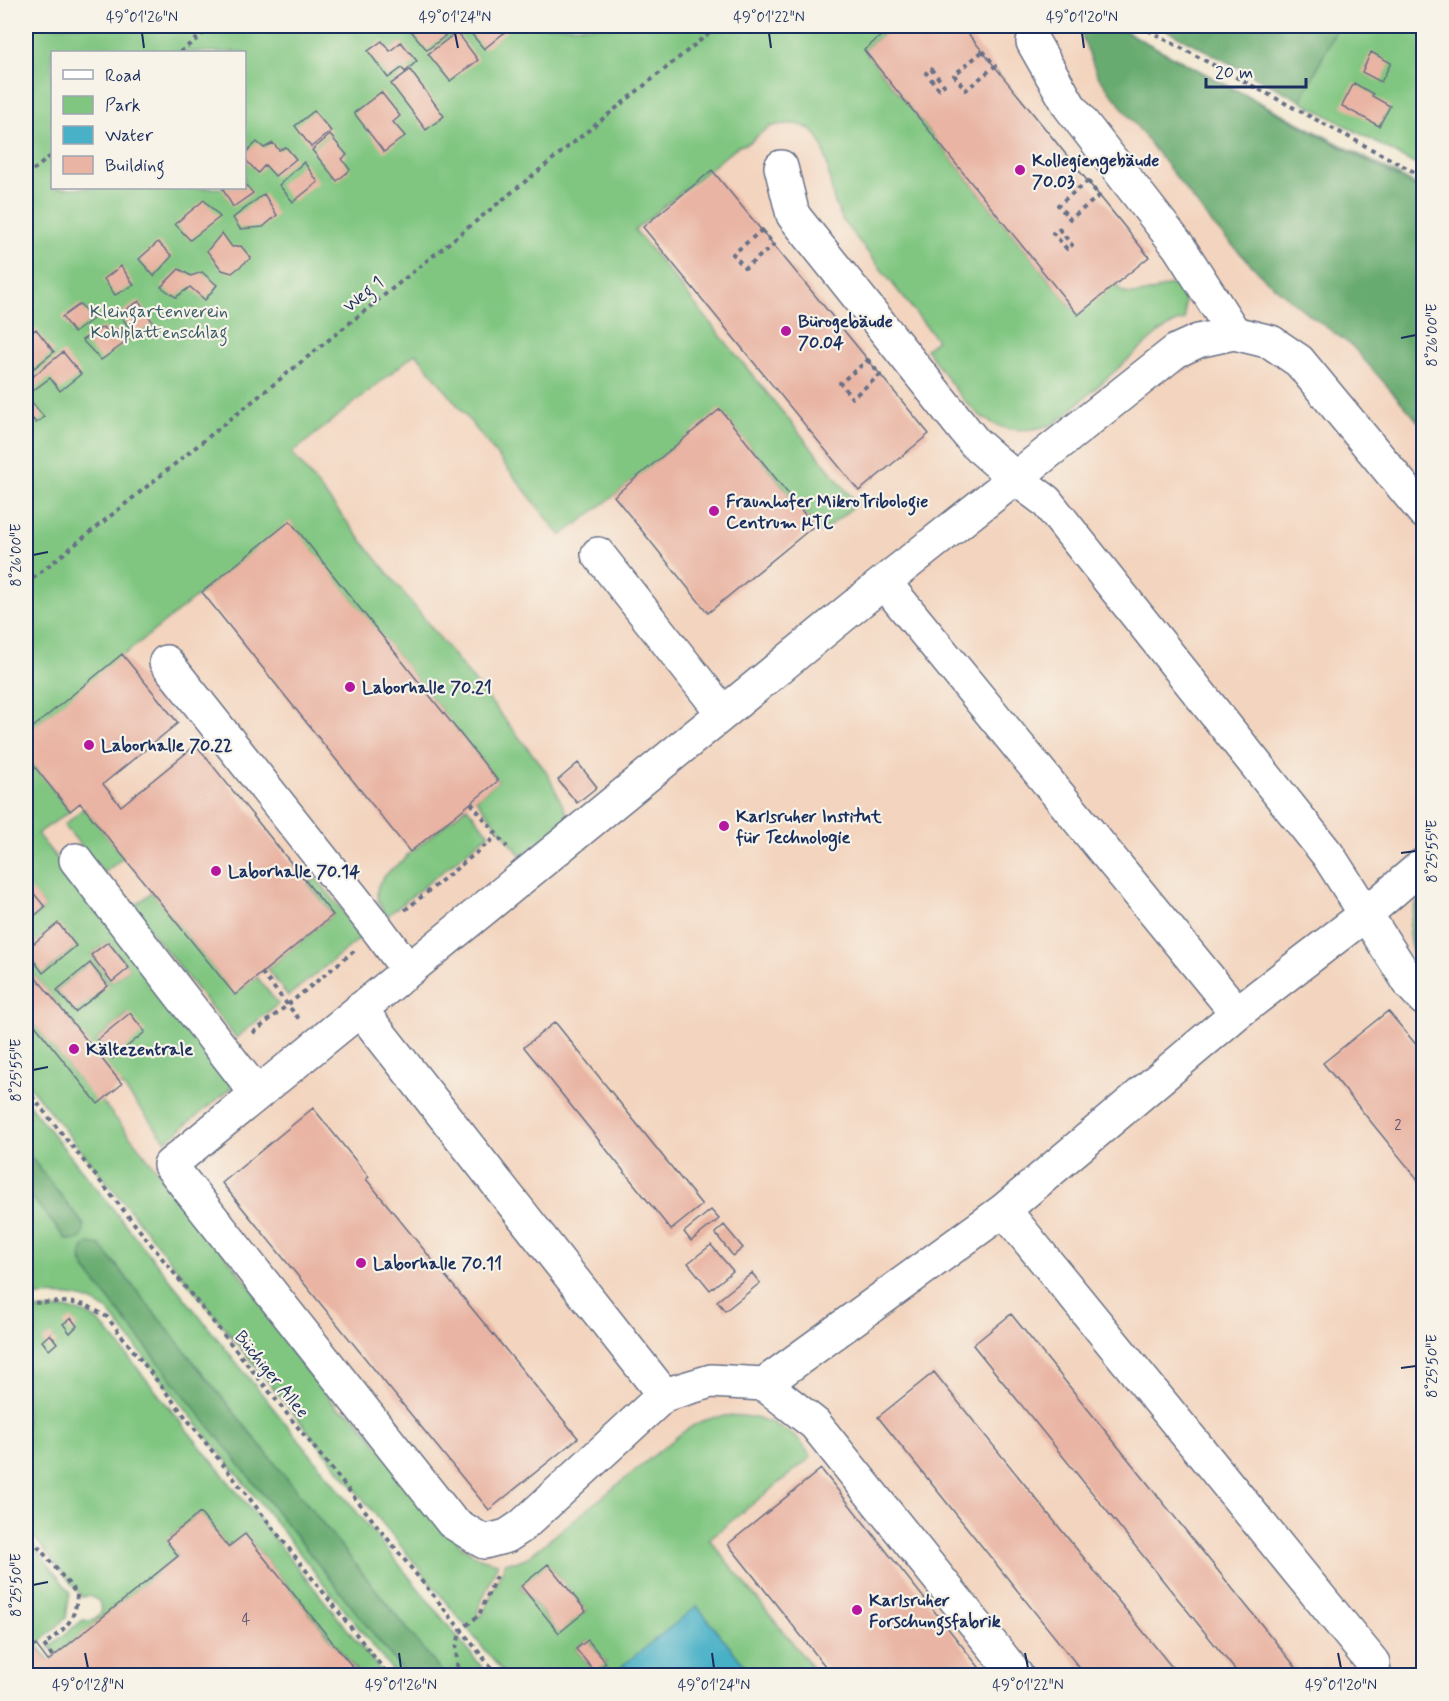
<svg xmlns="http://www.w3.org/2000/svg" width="1449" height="1701" viewBox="0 0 1449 1701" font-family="Mynerve,sans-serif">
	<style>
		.built { fill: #f3d4be }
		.green { fill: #80c681; stroke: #4e7a70; stroke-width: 1.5; fill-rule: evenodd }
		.forest { fill: #68ab6f; stroke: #426d66; stroke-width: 1.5 }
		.water { fill: #48b1c7; stroke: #327092; stroke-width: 1.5 }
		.building { fill: #e9b4a3 }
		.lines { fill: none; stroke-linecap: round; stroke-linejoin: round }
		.minor-casing { stroke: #677086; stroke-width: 36 }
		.path { stroke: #677086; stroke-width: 4; stroke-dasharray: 4.5 4.5; stroke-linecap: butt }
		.minor { stroke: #fff; stroke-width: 33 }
		.ticks { fill: none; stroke: #1b2f5e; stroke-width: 2 }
		.poi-dot { fill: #b5179e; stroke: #f7f3e8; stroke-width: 2 }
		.labels { text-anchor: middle; stroke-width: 4.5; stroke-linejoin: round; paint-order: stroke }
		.number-label { font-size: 15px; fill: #4e506f }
		.poi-label { font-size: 18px; font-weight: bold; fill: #1b2f5e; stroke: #f7f3e8; text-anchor: start }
		.street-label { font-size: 18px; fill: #1b2f5e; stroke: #f7f3e8 }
		.park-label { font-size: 18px; fill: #395c68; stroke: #f7f3e8 }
		.neatline { fill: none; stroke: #1b2f5e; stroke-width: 2 }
		.ticks-label { font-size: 15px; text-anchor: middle; fill: #1b2f5e }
	</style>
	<rect width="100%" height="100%" fill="#f7f3e8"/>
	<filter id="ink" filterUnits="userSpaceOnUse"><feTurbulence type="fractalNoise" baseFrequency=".0167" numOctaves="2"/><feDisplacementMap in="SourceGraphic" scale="12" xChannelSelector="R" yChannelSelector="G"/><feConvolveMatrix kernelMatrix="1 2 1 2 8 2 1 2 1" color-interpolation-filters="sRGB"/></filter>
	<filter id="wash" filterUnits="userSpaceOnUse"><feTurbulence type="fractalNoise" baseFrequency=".008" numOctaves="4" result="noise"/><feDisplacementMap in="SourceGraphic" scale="24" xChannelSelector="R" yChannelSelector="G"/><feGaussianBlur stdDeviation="1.35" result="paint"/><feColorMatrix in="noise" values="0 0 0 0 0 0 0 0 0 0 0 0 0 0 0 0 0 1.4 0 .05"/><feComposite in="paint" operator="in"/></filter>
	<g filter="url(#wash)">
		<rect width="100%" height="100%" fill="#f3e8d1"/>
		<path class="built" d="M 740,26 L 1115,26 L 1423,191 L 1423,1675 L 528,1675 L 26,1053 L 26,600 Z"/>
		<path class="green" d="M 26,26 L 893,26 L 864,50 L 1077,314 L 1115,283 C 1116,284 1121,291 1121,291 C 1135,300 1164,287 1178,282 L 1185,302 L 1185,320 L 1176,322 L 1157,334 L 1056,423 C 985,449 963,398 926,349 L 937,340 L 843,221 C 840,214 836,207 834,200 C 824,163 830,112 773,126 C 759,130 754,145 738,146 L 635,230 L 857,504 L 821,533 L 720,410 L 614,496 L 561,536 L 416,353 L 292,453 L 546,771 L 569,818 L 521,856 L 476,799 L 498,781 L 290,522 L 26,733 ZM 52,52 L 244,52 L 244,188 L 52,188 Z
			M 1115,26 L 1423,188 L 1423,191 Z
			M 1338,26 L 1423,26 L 1423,169 L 1301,101 Z
			M 26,756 L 70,811 L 37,834 L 229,1072 L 232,1086 L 230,1089 L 166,1141 L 26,965 L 26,951 L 44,973 L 76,946 L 58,924 L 26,950 L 26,923 L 45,907 L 26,886 ZM 108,942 L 129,968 L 112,982 L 91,955 ZM 90,963 L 108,985 L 75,1012 L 57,990 ZM 129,1013 L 130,1013 L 112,1058 L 97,1040 Z
			M 467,807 L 489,834 L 387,916 C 364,886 384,876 407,857 L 406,856 Z
			M 84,808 L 124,857 L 104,873 L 64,825 Z
			M 316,878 L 363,936 L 288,996 L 267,969 L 333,915 L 308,884 Z
			M 152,892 L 235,994 L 257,977 L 278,1004 L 236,1038 L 132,908 Z
			M 1420,897 L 1423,899 L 1423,970 C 1404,947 1406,921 1420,897 Z
			M 26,1014 L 98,1103 L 101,1100 L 290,1336 L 288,1348 L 338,1409 L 353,1414 L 462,1547 L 482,1559 L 498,1563 L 477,1612 L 481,1618 L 506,1562 L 515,1562 L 528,1557 L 679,1435 C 686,1430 695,1424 703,1421 C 734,1410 772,1416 797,1439 C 803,1444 807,1451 811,1457 L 709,1539 L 818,1675 L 505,1675 L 26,1082 ZM 548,1564 L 586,1611 L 559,1632 L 521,1587 ZM 588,1640 L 606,1663 L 595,1672 L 576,1649 Z
			M 26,1101 L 488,1675 L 444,1675 L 100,1245 L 81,1261 L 88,1273 L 406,1675 L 396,1675 L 108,1311 C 81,1291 57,1296 26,1296 L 26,1190 L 66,1239 L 84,1225 L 26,1151 Z
			M 65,1309 C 83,1311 93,1315 105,1328 L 384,1675 L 360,1675 L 245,1534 L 228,1547 L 200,1513 L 166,1540 L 178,1556 L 56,1655 L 50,1646 L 83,1620 C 91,1622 98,1620 101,1611 L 99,1601 L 90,1596 L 82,1597 L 26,1527 L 26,1310 Z
			M 26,1537 L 70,1592 L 66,1618 L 37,1645 L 61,1675 L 26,1675 Z"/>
		<path class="forest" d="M 1080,26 L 1115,26 L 1423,191 L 1423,427 L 1352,346 L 1303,310 L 1264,278 L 1213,225 L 1097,75 L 1081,33 Z
			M 1159,26 L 1338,26 L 1301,101 Z
			M 26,1151 L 84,1225 C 84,1239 79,1243 66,1239 L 26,1190 Z
			M 89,1243 L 100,1245 L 444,1675 L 406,1675 L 88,1273 C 81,1262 77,1252 89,1243 Z"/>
		<path class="water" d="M 697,1606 L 752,1675 L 630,1675 L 622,1666 Z"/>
		<g id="blocks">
			<path class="building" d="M 407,26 L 436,26 L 445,36 L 427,50 Z
				M 465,26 L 508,26 L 510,28 L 484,49 Z
				M 893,26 L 962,26 L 1149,257 L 1078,315 L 864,50 Z
				M 457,32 L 478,60 L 450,81 L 428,54 Z
				M 382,41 L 390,51 L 401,42 L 417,61 L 405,72 L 402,68 L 388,78 L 368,51 Z
				M 1371,52 L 1391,63 L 1381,82 L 1362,72 Z
				M 410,70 L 444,116 L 426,130 L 391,84 Z
				M 1354,83 L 1373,94 L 1372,96 L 1390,106 L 1379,126 L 1342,106 Z
				M 381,92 L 400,116 L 393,122 L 405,136 L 384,152 L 354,113 Z
				M 314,111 L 331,131 L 311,147 L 295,126 Z
				M 330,135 L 347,155 L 342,159 L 350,170 L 337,181 L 312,150 Z
				M 257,142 L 264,148 L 273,143 L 279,150 L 286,147 L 296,159 L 275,176 L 265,165 L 258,173 L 244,158 L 244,154 Z
				M 304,162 L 318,182 L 293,202 L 279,185 Z
				M 712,170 L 929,434 L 859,491 L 643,227 Z
				M 244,183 L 253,193 L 233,207 L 222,188 L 244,188 Z
				M 264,194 L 277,215 L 263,227 L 240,229 L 233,218 Z
				M 204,200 L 220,217 L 190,240 L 175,224 Z
				M 222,233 L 232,247 L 241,246 L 251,258 L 232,273 L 222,270 L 207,251 Z
				M 158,242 L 172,256 L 154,276 L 139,259 Z
				M 121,266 L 134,285 L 115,295 L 104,279 Z
				M 179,269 L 191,276 L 202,272 L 217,285 L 205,300 L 190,287 L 176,297 L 161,287 Z
				M 139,301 L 154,324 L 135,335 L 119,314 Z
				M 80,304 L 93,319 L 74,333 L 62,317 Z
				M 103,327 L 109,334 L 119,329 L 129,340 L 101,360 L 82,340 Z
				M 36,329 L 54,352 L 34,368 L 26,358 L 26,337 Z
				M 63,352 L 81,374 L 60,391 L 50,378 L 31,392 L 26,382 Z
				M 26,395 L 44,417 L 36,423 L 33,419 L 26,425 Z
				M 720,409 L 814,526 L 708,613 L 614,496 Z
				M 290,521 L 498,781 L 410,852 L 202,592 Z
				M 122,654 L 178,723 L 103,784 L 121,806 L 196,745 L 333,915 L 235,995 L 80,803 L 70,811 L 26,756 L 26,733 Z
				M 578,763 L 597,787 L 577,803 L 558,780 Z
				M 26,884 L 45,907 L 26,923 Z
				M 58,923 L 76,946 L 43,973 L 26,950 Z
				M 108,942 L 129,968 L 112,982 L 91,955 Z
				M 90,963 L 108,986 L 75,1012 L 57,990 Z
				M 26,965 L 122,1084 L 98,1104 L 26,1014 Z
				M 1388,1011 L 1424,1054 L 1424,1187 L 1323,1063 Z
				M 130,1013 L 145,1032 L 112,1059 L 97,1040 Z
				M 555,1022 L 702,1205 L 671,1230 L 524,1047 Z
				M 313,1108 L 369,1177 L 366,1179 L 578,1438 L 489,1510 L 222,1183 Z
				M 711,1210 L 719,1219 L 691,1241 L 684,1232 Z
				M 724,1225 L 743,1248 L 733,1256 L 715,1233 Z
				M 711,1245 L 733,1271 L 710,1290 L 688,1263 Z
				M 752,1273 L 760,1283 L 725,1311 L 717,1301 Z
				M 1011,1314 L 1303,1676 L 1240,1676 L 973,1345 Z
				M 71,1318 L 77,1326 L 70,1333 L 63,1324 Z
				M 50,1334 L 57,1343 L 49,1350 L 42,1341 Z
				M 934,1372 L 1179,1676 L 1086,1676 L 878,1417 Z
				M 821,1469 L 986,1676 L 833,1676 L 728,1544 Z
				M 200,1513 L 228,1547 L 245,1534 L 360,1676 L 26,1676 L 26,1654 L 36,1645 L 48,1661 L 178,1556 L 166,1540 Z
				M 548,1564 L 586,1611 L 559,1633 L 521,1586 Z
				M 588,1640 L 606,1663 L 595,1672 L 576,1649 Z"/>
		</g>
	</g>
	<g filter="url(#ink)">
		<use href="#blocks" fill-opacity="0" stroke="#677086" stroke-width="1.5"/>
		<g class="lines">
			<g class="minor-casing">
				<path id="minor" d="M 1033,42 L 1070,107 L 1179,247 L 1234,333
					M 781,167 L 793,215 L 975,443 L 1015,478 L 1046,501 L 1328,855 L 1411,985 L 1424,999
					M 1424,512 L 1299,361 L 1271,342 L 1234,333 L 1198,341 L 1176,351 L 884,582 L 170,1165 L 452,1522 L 484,1542 L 507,1536 L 522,1526 L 664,1395 L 711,1381 L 764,1384 L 1004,1210 L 1237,1013 L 1366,914 L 1424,864
					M 598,554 L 723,713
					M 884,582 L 1237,1013
					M 166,662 L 379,931 L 408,970
					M 76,860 L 257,1094
					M 360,1009 L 664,1395
					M 1004,1210 L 1373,1663 L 1374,1676
					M 764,1384 L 815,1424 L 1017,1676"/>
			</g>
			<path class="path" d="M 1140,26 L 1424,177
				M 983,51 L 995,66 L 966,90 L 954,75 Z
				M 180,52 L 213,26
				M 931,69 L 944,85 L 939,89 L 926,73 Z
				M 26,176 L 52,155
				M 1088,181 L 1099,196 L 1070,219 L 1058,205 Z
				M 1059,229 L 1072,245 L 1067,249 L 1053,233 Z
				M 762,230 L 774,245 L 745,268 L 733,254 Z
				M 868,360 L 880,375 L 852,398 L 840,383 Z
				M 26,584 L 718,26
				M 471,803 L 507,847
				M 405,910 L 497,836
				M 262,973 L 299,1019
				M 253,1033 L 354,951
				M 26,1089 L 498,1676
				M 26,1303 L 68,1302 L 86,1305 L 107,1317 L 389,1676
				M 26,1532 L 77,1594 C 76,1622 64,1629 44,1645 L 53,1657
				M 458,1676 L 456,1648 L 461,1630 L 479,1615 L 497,1574"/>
			<use href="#minor" class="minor"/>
		</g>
	</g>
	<path class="ticks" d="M 142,33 L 144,48M 455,33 L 458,48M 769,33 L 771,48M 1082,33 L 1084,48M 1401,338 L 1416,335M 33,555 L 48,552M 1401,853 L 1416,851M 33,1070 L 48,1067M 1401,1368 L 1416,1366M 33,1585 L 48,1582M 85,1653 L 88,1668M 399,1653 L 401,1668M 712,1653 L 714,1668M 1025,1653 L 1028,1668M 1338,1653 L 1341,1668"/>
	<g class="poi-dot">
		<circle cx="1020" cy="170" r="6"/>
		<circle cx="786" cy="331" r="6"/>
		<circle cx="714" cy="511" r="6"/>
		<circle cx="350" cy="687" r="6"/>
		<circle cx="89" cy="745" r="6"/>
		<circle cx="724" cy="826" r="6"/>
		<circle cx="216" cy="871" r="6"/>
		<circle cx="74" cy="1049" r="6"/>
		<circle cx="361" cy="1263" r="6"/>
		<circle cx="857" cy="1610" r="6"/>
	</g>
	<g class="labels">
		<g class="number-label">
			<text x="1398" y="1130">2</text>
			<text x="246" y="1624">4</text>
		</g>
		<g class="poi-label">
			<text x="1032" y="166">Kollegiengebäude<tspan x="1032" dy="21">70.03</tspan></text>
			<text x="798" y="327">Bürogebäude<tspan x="798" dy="21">70.04</tspan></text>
			<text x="726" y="507">Fraunhofer MikroTribologie<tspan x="726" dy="21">Centrum µTC</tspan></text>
			<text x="362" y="693">Laborhalle 70.21</text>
			<text x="101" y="751">Laborhalle 70.22</text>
			<text x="736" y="822">Karlsruher Institut<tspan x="736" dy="21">für Technologie</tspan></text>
			<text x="228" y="877">Laborhalle 70.14</text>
			<text x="86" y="1055">Kältezentrale</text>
			<text x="373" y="1269">Laborhalle 70.11</text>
			<text x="869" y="1606">Karlsruher<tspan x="869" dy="21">Forschungsfabrik</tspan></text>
		</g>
		<g class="street-label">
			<text transform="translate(363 294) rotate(-39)" y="6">Weg 1</text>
			<text transform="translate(272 1374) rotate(51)" y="6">Büchiger Allee</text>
		</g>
		<g class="park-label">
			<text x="159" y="317">Kleingartenverein<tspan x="159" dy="21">Kohlplattenschlag</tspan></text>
		</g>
	</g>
	<rect width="1449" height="1701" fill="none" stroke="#f7f3e8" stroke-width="66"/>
	<rect x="51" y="51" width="195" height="138" fill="#f7f3e8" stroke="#9fa5b1" stroke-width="1.5"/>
	<rect x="63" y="70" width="30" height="9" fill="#ffffff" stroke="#9fa5b1" stroke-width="1.5"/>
	<text x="105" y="81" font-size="18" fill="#1b2f5e">Road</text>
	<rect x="63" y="96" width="30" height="18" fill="#80c681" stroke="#9fa5b1" stroke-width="1.5"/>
	<text x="105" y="111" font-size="18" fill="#1b2f5e">Park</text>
	<rect x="63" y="126" width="30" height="18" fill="#48b1c7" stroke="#9fa5b1" stroke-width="1.5"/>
	<text x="105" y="141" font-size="18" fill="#1b2f5e">Water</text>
	<rect x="63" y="156" width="30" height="18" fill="#e9b4a3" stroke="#9fa5b1" stroke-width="1.5"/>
	<text x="105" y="171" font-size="18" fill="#1b2f5e">Building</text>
	<path d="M1206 78v9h100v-9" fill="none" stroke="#1b2f5e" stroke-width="3"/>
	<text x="1215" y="78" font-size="18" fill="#1b2f5e" stroke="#f7f3e8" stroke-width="4.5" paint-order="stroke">20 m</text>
	<rect x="33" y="33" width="1383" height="1635" class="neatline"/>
	<g class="ticks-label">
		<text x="142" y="22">49°01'26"N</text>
		<text x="455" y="22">49°01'24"N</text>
		<text x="769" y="22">49°01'22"N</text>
		<text x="1082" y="22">49°01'20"N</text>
		<text transform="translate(1432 335) rotate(-90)" y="5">8°26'00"E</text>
		<text transform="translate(16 555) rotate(-90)" y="5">8°26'00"E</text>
		<text transform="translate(1432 851) rotate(-90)" y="5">8°25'55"E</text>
		<text transform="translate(16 1070) rotate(-90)" y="5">8°25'55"E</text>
		<text transform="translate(1432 1366) rotate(-90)" y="5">8°25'50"E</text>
		<text transform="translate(16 1585) rotate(-90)" y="5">8°25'50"E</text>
		<text x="88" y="1690">49°01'28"N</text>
		<text x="401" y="1690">49°01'26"N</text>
		<text x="714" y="1690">49°01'24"N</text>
		<text x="1028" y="1690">49°01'22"N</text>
		<text x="1341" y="1690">49°01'20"N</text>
	</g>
</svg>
